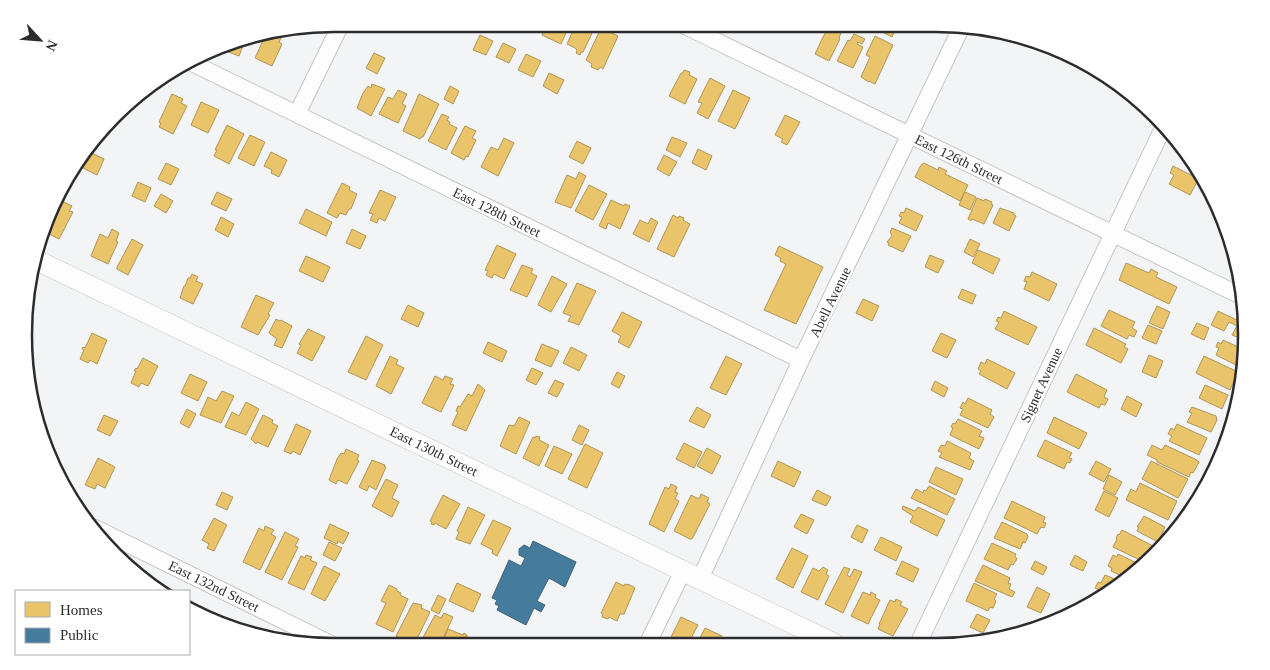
<svg xmlns="http://www.w3.org/2000/svg" width="1270" height="670" viewBox="0 0 1270 670" font-family="'Times New Roman',serif">
	<style>
		.homes { fill: #e9c46a; stroke: #b09658 }
		.public { fill: #457b9d; stroke: #3e637c }
		.lines { fill: none; stroke-linecap: round; stroke-linejoin: round }
		.minor-casing { stroke: #c4c5c6; stroke-width: 18 }
		.tertiary-casing { stroke: #c4c5c6; stroke-width: 21 }
		.minor { stroke: #fdfdfe; stroke-width: 16 }
		.tertiary { stroke: #fdfdfe; stroke-width: 20 }
		.labels { text-anchor: middle; stroke-width: 5; stroke-linejoin: round; paint-order: stroke }
		.street-label { font-size: 14px; fill: #2c2c2e; stroke: #fff }
		.rim { fill: none; stroke: #2c2c2e; stroke-width: 2.5 }
	</style>
	<rect width="100%" height="100%" fill="#f2f4f6"/>
	<path class="homes" d="M 519,24 L 538,24 L 535,32 Z
		M 547,24 L 570,24 L 561,44 L 542,35 Z
		M 576,24 L 596,25 L 583,52 L 581,52 L 580,55 L 576,53 L 577,50 L 575,48 L 567,44 Z
		M 831,24 L 836,26 L 834,29 L 841,33 L 839,38 L 840,39 L 829,61 L 815,54 L 823,37 Z
		M 880,24 L 898,24 L 892,37 L 878,30 Z
		M 601,28 L 618,36 L 603,69 L 600,67 L 598,70 L 591,67 L 592,64 L 586,60 Z
		M 272,34 L 281,38 L 279,42 L 282,44 L 272,66 L 255,58 L 265,36 Z
		M 854,34 L 865,39 L 862,44 L 858,42 L 857,44 L 863,47 L 853,68 L 837,61 L 848,40 L 850,41 Z
		M 480,35 L 493,41 L 486,55 L 473,50 Z
		M 875,36 L 893,45 L 875,84 L 869,81 L 869,82 L 861,77 L 870,57 L 866,55 Z
		M 246,38 L 239,56 L 223,50 L 224,46 L 235,40 Z
		M 503,43 L 516,49 L 509,63 L 496,57 Z
		M 374,53 L 385,58 L 377,74 L 366,68 Z
		M 526,54 L 541,61 L 533,77 L 518,70 Z
		M 684,70 L 690,72 L 689,75 L 697,79 L 685,104 L 669,96 L 681,73 L 683,73 Z
		M 549,73 L 564,80 L 557,94 L 543,86 Z
		M 710,78 L 725,86 L 708,119 L 697,113 L 702,103 L 698,102 Z
		M 372,84 L 385,89 L 371,116 L 357,108 L 363,93 L 368,86 L 371,88 Z
		M 450,86 L 459,91 L 453,104 L 444,99 Z
		M 398,90 L 407,94 L 402,104 L 406,106 L 398,123 L 379,114 L 388,97 L 393,99 Z
		M 733,90 L 750,98 L 735,129 L 718,121 Z
		M 172,94 L 183,99 L 181,103 L 187,106 L 173,134 L 159,127 L 161,123 L 159,122 Z
		M 419,94 L 439,104 L 423,137 L 421,137 L 420,139 L 403,131 Z
		M 201,102 L 219,110 L 208,133 L 191,125 Z
		M 442,114 L 449,117 L 447,120 L 450,122 L 449,124 L 457,128 L 446,150 L 428,141 Z
		M 785,115 L 800,122 L 787,145 L 781,142 L 783,139 L 775,135 Z
		M 227,125 L 244,134 L 229,164 L 214,156 L 217,150 L 215,150 Z
		M 465,126 L 476,131 L 472,138 L 476,140 L 468,157 L 466,156 L 464,160 L 451,153 Z
		M 250,135 L 265,142 L 254,166 L 238,158 Z
		M 672,137 L 687,143 L 680,157 L 666,150 Z
		M 504,138 L 514,143 L 498,176 L 481,167 L 491,147 L 498,150 Z
		M 577,141 L 591,148 L 583,164 L 569,157 Z
		M 698,149 L 712,156 L 706,170 L 692,163 Z
		M 90,152 L 104,159 L 97,175 L 83,168 Z
		M 271,152 L 287,160 L 279,177 L 271,173 L 272,170 L 264,166 Z
		M 664,155 L 677,162 L 669,176 L 657,169 Z
		M 166,163 L 179,169 L 171,185 L 158,179 Z
		M 924,163 L 938,170 L 939,167 L 947,171 L 945,174 L 968,185 L 960,201 L 915,177 L 921,165 Z
		M 1173,166 L 1197,178 L 1198,180 L 1190,195 L 1169,184 L 1174,175 L 1170,173 Z
		M 579,172 L 586,176 L 571,208 L 555,202 L 567,175 L 576,179 Z
		M 138,182 L 151,188 L 145,202 L 132,196 Z
		M 342,183 L 350,187 L 349,190 L 357,194 L 351,209 L 349,209 L 346,215 L 340,213 L 337,218 L 327,213 Z
		M 589,185 L 607,194 L 593,220 L 575,211 Z
		M 380,190 L 396,197 L 385,221 L 379,218 L 377,223 L 370,220 L 373,214 L 369,213 Z
		M 217,192 L 232,199 L 226,211 L 211,204 Z
		M 965,192 L 976,197 L 970,210 L 959,205 Z
		M 161,194 L 173,201 L 166,213 L 154,206 Z
		M 977,198 L 984,201 L 985,199 L 992,202 L 991,204 L 993,205 L 984,224 L 972,219 L 971,221 L 968,219 Z
		M 611,200 L 624,206 L 625,204 L 630,206 L 620,229 L 608,223 L 606,229 L 599,226 Z
		M 62,201 L 72,206 L 69,211 L 73,212 L 59,239 L 45,232 L 57,205 L 59,206 Z
		M 906,208 L 923,216 L 916,231 L 899,223 L 902,217 L 899,216 L 901,212 L 904,213 Z
		M 1000,208 L 1014,213 L 1014,215 L 1016,216 L 1009,231 L 993,223 Z
		M 306,209 L 332,222 L 326,236 L 299,223 Z
		M 673,215 L 678,218 L 679,216 L 684,218 L 683,220 L 690,224 L 674,257 L 657,249 Z
		M 221,217 L 234,224 L 228,237 L 215,230 Z
		M 651,218 L 658,222 L 649,242 L 633,234 L 640,220 L 648,224 Z
		M 892,228 L 911,236 L 903,252 L 888,245 L 889,243 L 887,242 L 892,236 L 890,232 Z
		M 112,229 L 119,233 L 116,241 L 118,242 L 108,264 L 91,256 L 100,234 L 108,238 Z
		M 352,229 L 366,236 L 360,249 L 346,243 Z
		M 132,239 L 143,245 L 128,275 L 117,269 L 117,267 Z
		M 970,239 L 980,244 L 973,257 L 964,252 Z
		M 497,245 L 516,254 L 504,279 L 494,274 L 492,278 L 486,275 L 488,271 L 485,270 Z
		M 779,246 L 823,267 L 796,324 L 764,310 L 786,264 L 780,261 L 781,258 L 775,255 Z
		M 978,250 L 1000,259 L 993,274 L 972,263 Z
		M 930,255 L 944,261 L 938,273 L 925,267 Z
		M 306,256 L 330,267 L 323,282 L 299,271 Z
		M 1126,263 L 1149,273 L 1151,269 L 1158,273 L 1156,277 L 1177,287 L 1169,304 L 1119,280 Z
		M 522,265 L 533,269 L 531,273 L 537,276 L 527,297 L 510,290 Z
		M 1032,272 L 1057,284 L 1049,301 L 1024,289 L 1027,282 L 1024,281 L 1026,276 L 1030,277 Z
		M 192,274 L 198,277 L 196,281 L 203,284 L 193,304 L 180,298 L 184,286 L 185,286 L 188,278 L 190,278 Z
		M 552,276 L 567,284 L 551,312 L 538,305 Z
		M 577,283 L 596,291 L 579,325 L 568,321 L 571,316 L 563,313 Z
		M 962,289 L 976,295 L 972,304 L 958,298 Z
		M 256,295 L 274,303 L 268,314 L 270,315 L 258,335 L 241,327 Z
		M 863,299 L 879,306 L 872,321 L 856,313 Z
		M 408,305 L 424,313 L 418,327 L 401,319 Z
		M 1157,306 L 1170,312 L 1163,329 L 1149,323 Z
		M 1109,310 L 1135,322 L 1132,328 L 1137,331 L 1134,337 L 1129,335 L 1127,339 L 1101,326 Z
		M 1004,311 L 1037,327 L 1028,345 L 995,329 L 999,322 L 996,321 L 998,317 L 1001,318 Z
		M 1218,311 L 1239,321 L 1241,319 L 1244,340 L 1232,335 L 1237,326 L 1229,322 L 1224,331 L 1211,325 Z
		M 622,312 L 642,322 L 629,348 L 618,342 L 621,336 L 612,331 Z
		M 276,319 L 280,321 L 281,320 L 292,326 L 282,348 L 274,345 L 277,339 L 269,333 Z
		M 1197,323 L 1209,328 L 1204,340 L 1191,334 Z
		M 1148,325 L 1162,331 L 1156,344 L 1142,338 Z
		M 1094,328 L 1126,344 L 1124,347 L 1128,349 L 1121,363 L 1086,345 Z
		M 308,329 L 325,337 L 312,361 L 297,353 L 301,345 L 299,344 Z
		M 92,333 L 107,340 L 97,364 L 90,360 L 88,363 L 80,359 L 84,350 L 82,349 L 83,347 L 85,348 Z
		M 941,333 L 956,340 L 947,358 L 932,351 Z
		M 366,336 L 383,345 L 366,380 L 348,372 Z
		M 1223,340 L 1245,350 L 1246,356 L 1240,367 L 1216,355 L 1219,348 L 1216,347 L 1218,342 L 1221,344 Z
		M 488,342 L 507,351 L 502,362 L 483,353 Z
		M 542,344 L 559,351 L 551,367 L 535,360 Z
		M 571,347 L 587,355 L 579,371 L 563,363 Z
		M 1149,355 L 1163,361 L 1156,378 L 1142,372 Z
		M 390,356 L 398,360 L 396,364 L 404,368 L 391,394 L 376,386 Z
		M 726,356 L 742,364 L 726,395 L 710,388 Z
		M 1204,356 L 1238,372 L 1230,390 L 1196,373 Z
		M 143,358 L 158,366 L 148,386 L 141,383 L 139,387 L 131,383 L 136,371 L 134,371 L 136,368 L 137,369 Z
		M 987,359 L 1015,373 L 1007,389 L 979,374 L 981,371 L 978,369 L 981,362 L 985,364 Z
		M 532,368 L 543,373 L 536,385 L 526,380 Z
		M 617,372 L 625,376 L 619,388 L 611,384 Z
		M 190,374 L 207,382 L 198,401 L 181,393 Z
		M 1076,374 L 1107,390 L 1104,397 L 1108,399 L 1105,405 L 1101,404 L 1099,408 L 1067,392 Z
		M 435,376 L 443,380 L 445,376 L 453,379 L 450,384 L 454,385 L 441,412 L 422,403 Z
		M 555,380 L 564,384 L 557,397 L 548,393 Z
		M 935,381 L 948,388 L 944,397 L 931,390 Z
		M 478,384 L 485,390 L 466,431 L 452,425 L 458,412 L 456,411 L 458,406 L 460,407 L 468,394 L 472,396 Z
		M 1205,385 L 1228,395 L 1222,409 L 1199,398 Z
		M 222,391 L 234,396 L 221,423 L 200,415 L 208,397 L 216,401 Z
		M 1127,396 L 1142,404 L 1136,417 L 1121,409 Z
		M 968,398 L 992,410 L 990,414 L 994,417 L 988,428 L 960,415 L 963,409 L 960,408 L 963,402 L 965,404 Z
		M 246,402 L 259,409 L 246,435 L 225,427 L 232,412 L 239,416 Z
		M 697,407 L 711,415 L 704,428 L 689,421 Z
		M 1192,407 L 1216,416 L 1217,420 L 1211,432 L 1187,422 L 1192,413 L 1189,412 Z
		M 187,409 L 196,414 L 189,428 L 180,423 Z
		M 104,415 L 118,421 L 110,436 L 97,430 Z
		M 263,415 L 273,420 L 272,423 L 278,426 L 268,447 L 257,442 L 256,444 L 251,439 Z
		M 519,417 L 530,422 L 516,454 L 500,446 L 509,425 L 514,426 Z
		M 1054,417 L 1087,433 L 1079,449 L 1047,433 Z
		M 958,419 L 982,431 L 979,436 L 984,438 L 979,449 L 950,435 L 953,428 L 951,427 L 953,423 L 955,424 Z
		M 296,424 L 311,431 L 300,455 L 293,451 L 291,454 L 284,451 Z
		M 1177,424 L 1207,438 L 1199,455 L 1169,441 L 1172,436 L 1168,434 L 1171,428 L 1174,430 Z
		M 579,425 L 589,430 L 582,445 L 572,440 Z
		M 536,436 L 540,437 L 539,440 L 549,445 L 539,466 L 523,458 L 533,437 L 535,438 Z
		M 1045,440 L 1072,453 L 1069,458 L 1072,459 L 1070,463 L 1067,462 L 1064,469 L 1037,456 Z
		M 947,441 L 971,453 L 969,458 L 974,461 L 970,470 L 939,457 L 942,453 L 938,451 L 941,445 L 945,446 Z
		M 684,443 L 702,452 L 694,468 L 676,459 Z
		M 585,444 L 603,453 L 587,488 L 568,479 Z
		M 1152,445 L 1162,450 L 1165,445 L 1197,460 L 1199,462 L 1193,473 L 1191,472 L 1189,477 L 1157,462 L 1157,460 L 1147,455 Z
		M 554,446 L 572,454 L 562,474 L 545,466 Z
		M 707,448 L 721,456 L 712,474 L 697,466 Z
		M 346,449 L 359,455 L 357,460 L 359,461 L 347,484 L 338,480 L 336,484 L 329,480 L 337,459 L 341,453 L 344,454 Z
		M 98,458 L 115,467 L 105,488 L 97,484 L 95,489 L 85,485 Z
		M 372,460 L 385,465 L 384,466 L 386,467 L 376,490 L 369,486 L 367,491 L 359,487 Z
		M 778,461 L 801,472 L 794,487 L 771,476 Z
		M 1096,461 L 1111,469 L 1104,482 L 1089,474 Z
		M 1151,461 L 1188,479 L 1178,498 L 1142,479 Z
		M 936,467 L 963,479 L 956,495 L 929,482 Z
		M 1109,475 L 1122,482 L 1115,495 L 1103,489 Z
		M 386,479 L 398,485 L 392,498 L 399,502 L 392,517 L 372,506 Z
		M 1140,483 L 1177,501 L 1168,520 L 1126,500 L 1131,489 L 1136,492 Z
		M 671,484 L 677,487 L 675,492 L 678,493 L 675,499 L 679,501 L 664,532 L 649,524 L 665,487 L 669,489 Z
		M 929,486 L 955,499 L 947,515 L 911,498 L 916,489 L 923,493 L 924,490 L 926,491 Z
		M 817,490 L 831,497 L 826,506 L 812,500 Z
		M 1104,491 L 1118,498 L 1109,517 L 1095,510 Z
		M 222,492 L 233,497 L 227,510 L 216,505 Z
		M 701,494 L 709,498 L 707,502 L 710,504 L 692,539 L 690,539 L 674,531 L 691,495 L 699,499 Z
		M 443,495 L 460,504 L 446,529 L 435,523 L 434,525 L 431,524 L 432,522 L 430,521 Z
		M 1012,501 L 1045,517 L 1043,522 L 1046,523 L 1044,528 L 1041,527 L 1037,534 L 1004,518 Z
		M 903,506 L 915,511 L 918,507 L 945,520 L 937,536 L 910,522 L 913,516 L 902,509 Z
		M 468,507 L 485,515 L 470,544 L 456,539 L 459,532 L 457,531 Z
		M 801,514 L 814,520 L 807,534 L 794,527 Z
		M 1144,516 L 1165,527 L 1158,542 L 1137,531 L 1139,527 L 1137,527 Z
		M 214,518 L 227,525 L 214,551 L 207,548 L 209,544 L 202,540 Z
		M 493,520 L 511,528 L 497,556 L 492,553 L 493,550 L 481,544 Z
		M 1002,522 L 1027,534 L 1028,537 L 1025,543 L 1023,542 L 1020,549 L 994,538 Z
		M 330,524 L 349,533 L 343,544 L 338,541 L 337,544 L 324,538 Z
		M 857,525 L 868,530 L 862,543 L 851,537 Z
		M 265,526 L 274,530 L 271,534 L 276,537 L 260,570 L 243,562 L 259,528 L 264,531 Z
		M 1122,530 L 1155,547 L 1157,549 L 1156,552 L 1144,562 L 1113,547 L 1117,539 L 1116,538 L 1118,534 L 1119,535 Z
		M 285,532 L 299,539 L 295,546 L 298,547 L 282,580 L 265,572 Z
		M 881,537 L 902,547 L 896,561 L 874,550 Z
		M 329,542 L 342,548 L 335,561 L 323,555 Z
		M 992,543 L 1016,554 L 1015,556 L 1017,559 L 1013,565 L 1011,564 L 1008,570 L 984,559 Z
		M 792,548 L 808,556 L 793,588 L 776,579 Z
		M 1118,554 L 1141,565 L 1126,578 L 1111,571 L 1112,568 L 1108,566 L 1113,555 L 1117,557 Z
		M 306,555 L 312,557 L 310,560 L 317,563 L 304,590 L 288,583 L 301,556 L 305,558 Z
		M 1075,555 L 1087,562 L 1083,571 L 1070,565 Z
		M 902,561 L 919,569 L 913,582 L 896,574 Z
		M 1035,561 L 1047,567 L 1043,575 L 1031,569 Z
		M 983,565 L 1010,578 L 1008,583 L 1011,584 L 1009,589 L 1015,592 L 1012,597 L 975,581 Z
		M 324,566 L 340,574 L 325,601 L 311,594 Z
		M 823,567 L 828,570 L 826,574 L 829,576 L 818,600 L 801,592 L 813,568 L 819,571 Z
		M 844,567 L 850,569 L 847,575 L 850,577 L 854,569 L 862,572 L 843,613 L 825,604 Z
		M 1105,575 L 1122,582 L 1107,594 L 1095,588 L 1098,582 L 1101,583 Z
		M 616,582 L 624,586 L 625,584 L 628,585 L 628,584 L 635,588 L 624,614 L 620,614 L 617,621 L 609,617 L 608,619 L 602,617 L 603,614 L 601,613 Z
		M 457,583 L 481,594 L 473,612 L 449,601 Z
		M 974,583 L 997,594 L 994,599 L 996,601 L 993,608 L 990,607 L 988,611 L 966,601 Z
		M 389,585 L 397,589 L 397,591 L 401,593 L 400,595 L 408,599 L 393,632 L 376,624 L 386,603 L 381,601 Z
		M 1037,587 L 1050,594 L 1041,613 L 1027,607 Z
		M 863,592 L 870,595 L 871,592 L 876,595 L 875,598 L 880,600 L 868,624 L 851,616 Z
		M 438,595 L 446,599 L 439,614 L 431,610 Z
		M 896,599 L 902,602 L 900,605 L 908,609 L 893,636 L 878,629 L 880,624 L 879,624 L 890,600 L 895,602 Z
		M 413,603 L 422,605 L 421,608 L 430,612 L 414,645 L 396,636 Z
		M 444,613 L 453,617 L 440,645 L 419,645 L 435,615 L 441,618 Z
		M 977,614 L 990,620 L 983,633 L 970,627 Z
		M 681,617 L 698,625 L 688,644 L 667,645 Z
		M 705,628 L 722,636 L 718,644 L 697,644 Z
		M 448,629 L 463,635 L 464,633 L 467,635 L 467,637 L 470,639 L 467,645 L 441,645 Z
		M 727,639 L 739,644 L 725,644 Z"/>
	<path class="public" d="M 533,541 L 576,562 L 565,587 L 549,578 L 537,601 L 545,605 L 541,612 L 534,608 L 526,625 L 497,610 L 499,606 L 495,604 L 497,600 L 492,598 L 509,560 L 521,566 L 525,558 L 519,555 L 519,549 L 524,545 L 530,548 Z"/>
	<g class="lines">
		<g class="minor-casing">
			<path id="minor" d="M 681,24 L 1237,294
				M 192,63 L 801,360
				M 297,114 L 341,24
				M 93,527 L 335,646
				M 700,579 L 801,360 L 962,26
				M 918,644 L 1164,126
				M 647,645 L 683,571"/>
		</g>
		<g class="tertiary-casing">
			<path id="tertiary" d="M 34,259 L 835,644"/>
		</g>
		<use href="#minor" class="minor"/>
		<use href="#tertiary" class="tertiary"/>
	</g>
	<g class="labels">
		<g class="street-label">
			<text transform="translate(959 159) rotate(26)" y="5">East 126th Street</text>
			<text transform="translate(497 212) rotate(26)" y="5">East 128th Street</text>
			<text transform="translate(830 302) rotate(-64)" y="5">Abell Avenue</text>
			<text transform="translate(1041 385) rotate(-65)" y="5">Signet Avenue</text>
			<text transform="translate(434 451) rotate(26)" y="5">East 130th Street</text>
			<text transform="translate(214 586) rotate(26)" y="5">East 132nd Street</text>
		</g>
	</g>
	<path d="M0 0H1270V670H0ZM334 32H936A302 302 0 0 1 1238 334V336A302 302 0 0 1 936 638H334A302 302 0 0 1 32 336V334A302 302 0 0 1 334 32Z" fill="#fff" fill-rule="evenodd"/>
	<path class="rim" d="M334 32H936A302 302 0 0 1 1238 334V336A302 302 0 0 1 936 638H334A302 302 0 0 1 32 336V334A302 302 0 0 1 334 32Z"/>
	<rect x="15" y="590" width="175" height="65" fill="#ffffff" stroke="#ababab"/>
	<rect x="25" y="602" width="25" height="15" fill="#e9c46a" stroke="#ababab"/>
	<text x="60" y="615" font-size="15" fill="#2c2c2e">Homes</text>
	<rect x="25" y="628" width="25" height="15" fill="#457b9d" stroke="#ababab"/>
	<text x="60" y="640" font-size="15" fill="#2c2c2e">Public</text>
	<g transform="translate(40 40) rotate(116)" stroke="#ffffff" stroke-width="4" paint-order="stroke">
	<path d="M0-4L9 19L0 12L-9 19Z" fill="#2c2c2e"/>
	<text y="-8" font-size="14" font-weight="bold" text-anchor="middle" fill="#2c2c2e">N</text>
	</g>
</svg>
